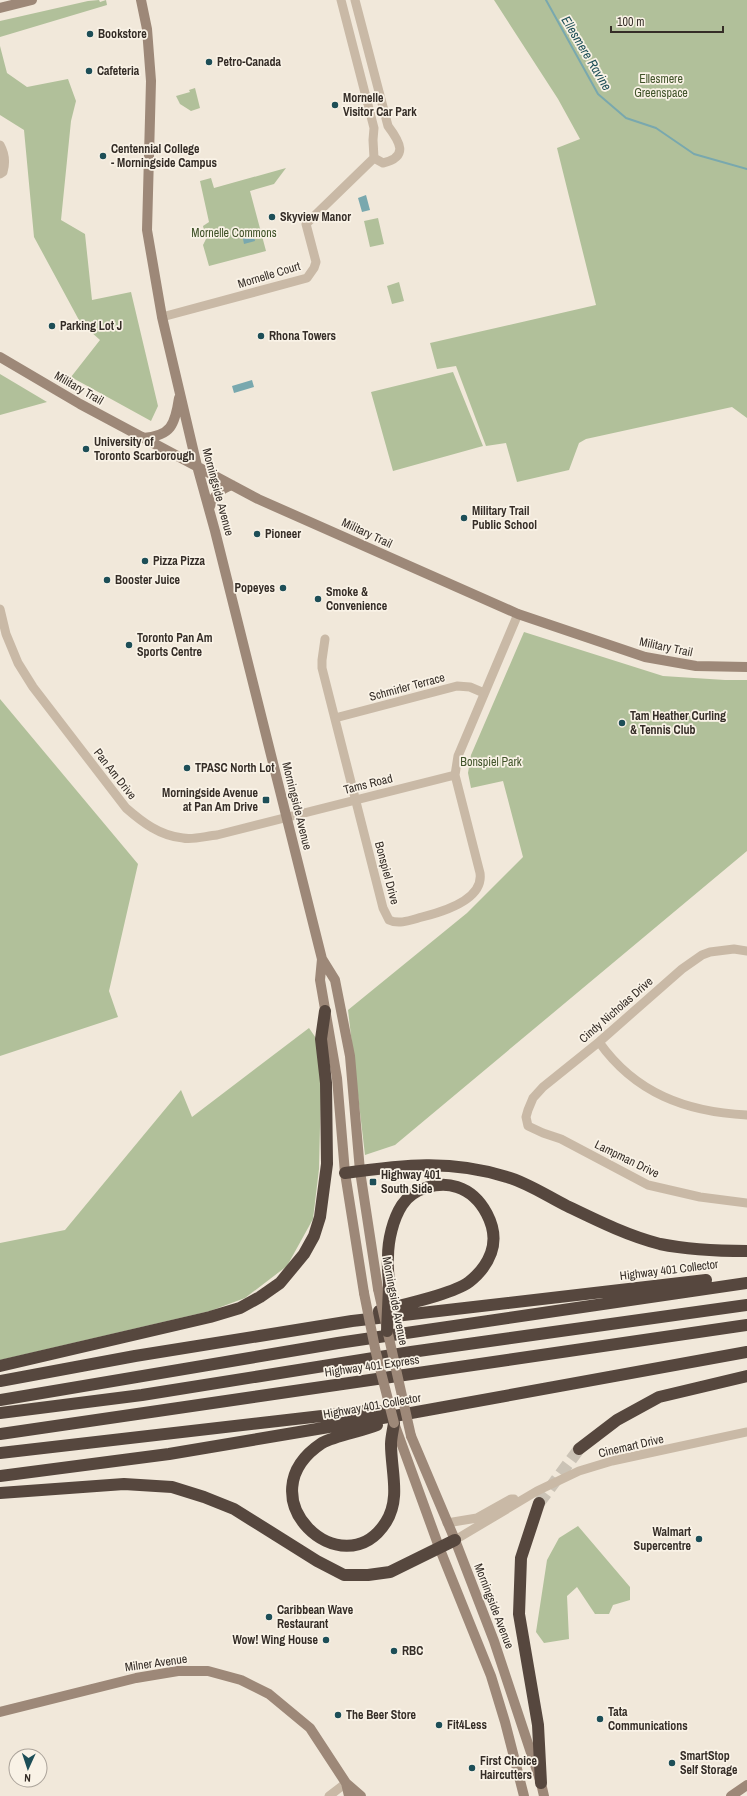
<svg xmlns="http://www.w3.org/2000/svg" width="747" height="1796" viewBox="0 0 747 1796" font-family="'Archivo Narrow',sans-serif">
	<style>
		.green { fill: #b1c09a }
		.water { fill: #79a8ae }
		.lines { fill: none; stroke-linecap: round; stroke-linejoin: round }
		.stream { stroke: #79a8ae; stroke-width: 2 }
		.highway-tunnel { stroke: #cbc3b6; stroke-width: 12; stroke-dasharray: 12 6; stroke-linecap: butt }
		.street { stroke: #c9b9a6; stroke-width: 9 }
		.secondary { stroke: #9d8878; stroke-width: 10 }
		.highway { stroke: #56473e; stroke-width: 12 }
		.secondary-bridge { stroke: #9d8878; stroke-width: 10 }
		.highway-bridge { stroke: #56473e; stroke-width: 12 }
		.poi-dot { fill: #1d4e57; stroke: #f9f2e6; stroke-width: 1.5 }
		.labels { text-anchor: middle; stroke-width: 3.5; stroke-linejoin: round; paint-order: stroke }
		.poi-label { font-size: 12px; font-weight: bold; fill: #352d27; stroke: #f9f2e6; text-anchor: start }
		.park-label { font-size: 12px; fill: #42542b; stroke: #f9f2e6 }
		.street-label { font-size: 12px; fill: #352d27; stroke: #f9f2e6 }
		.water-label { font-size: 13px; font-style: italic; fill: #1d4e57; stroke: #f9f2e6 }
	</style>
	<rect width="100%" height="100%" fill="#f1e8da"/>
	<path class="green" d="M 99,0 L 100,2 L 106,0 L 107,5 L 0,37 L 0,21 L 88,1 Z
		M 494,0 L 747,0 L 747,418 L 732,407 L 586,439 L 579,443 L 569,470 L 517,482 L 506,443 L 486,446 L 456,366 L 437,369 L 430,343 L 596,305 L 557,148 L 580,139 L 558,99 Z
		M 0,46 L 7,73 L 27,87 L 68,79 L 76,101 L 71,121 L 61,220 L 85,234 L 92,300 L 131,292 L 158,406 L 151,421 L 71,377 L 100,340 L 80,322 L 34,237 L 24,130 L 0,115 Z
		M 195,88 L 200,108 L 191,111 L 180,104 L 176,96 L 190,92 L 189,90 Z
		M 286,168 L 274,184 L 250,191 L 266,251 L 209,266 L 203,245 L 206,239 L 203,226 L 209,222 L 200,181 L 211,178 L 214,188 Z
		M 378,218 L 384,244 L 370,247 L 364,221 Z
		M 399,282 L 404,301 L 392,304 L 387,286 Z
		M 453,372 L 483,446 L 393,471 L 371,392 Z
		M 0,374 L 47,402 L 0,415 Z
		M 524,632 L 663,676 L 725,680 L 747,680 L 747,851 L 395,1145 L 365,1155 L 348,1010 L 467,913 L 523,857 L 503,781 L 471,788 L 468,773 L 471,755 Z
		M 0,699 L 138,864 L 109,991 L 118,1017 L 0,1056 Z
		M 309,1028 L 320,1044 L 321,1084 L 319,1169 L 313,1219 L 287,1266 L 245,1298 L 210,1311 L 0,1360 L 0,1243 L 65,1230 L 181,1090 L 192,1117 Z
		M 578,1526 L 630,1587 L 630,1600 L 613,1605 L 609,1614 L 595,1614 L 577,1587 L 567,1596 L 569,1639 L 544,1643 L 536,1632 L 547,1560 L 559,1538 Z"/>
	<path class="water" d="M 366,195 L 370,210 L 362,212 L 358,198 Z
		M 253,231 L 255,241 L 244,244 L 242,234 Z
		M 252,380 L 254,387 L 234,393 L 232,386 Z"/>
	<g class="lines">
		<path class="stream" d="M 546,0 L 598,94 L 626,118 L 656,128 L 694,154 L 747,169"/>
		<path class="highway-tunnel" d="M 539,1503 L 579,1449"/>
		<path class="street" d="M 341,0 L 374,128 L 373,140 L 374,158 L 383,163 C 409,157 400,142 388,126 L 355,0
			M 0,145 C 5,154 6,162 3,172 L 0,174
			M 162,317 L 307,278 L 314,268 L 316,262 L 306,224 L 374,158
			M 0,609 L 6,634 L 18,663 L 33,687 L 126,808 C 142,822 160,836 183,838 C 193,840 206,836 217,835 L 455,775
			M 325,639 L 322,660 L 322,668 L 383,908 L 389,920 C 399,925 411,920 422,917 C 442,912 484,900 480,873 L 455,775 L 458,756 L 518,614
			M 335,718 L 457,686 L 470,687 L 484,693
			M 747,951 L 734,949 L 710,952 L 702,955 L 682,969 L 599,1042 L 543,1087 L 533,1098 L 528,1110 L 526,1117 L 528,1126 L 543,1133 L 561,1139 L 648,1185 L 700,1197 L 747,1203
			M 599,1042 C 635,1093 686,1112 747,1115
			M 447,1523 L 477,1518 L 511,1499 L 514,1499
			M 455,1540 L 537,1491 L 579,1471 L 612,1461 L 747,1432
			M 329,1796 L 346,1783"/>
		<path class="secondary" d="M 141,0 L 147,29 L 151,81 L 147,230 L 162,317 L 197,466 L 215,531 L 322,959 L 335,980 L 350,1056 L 360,1171 L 378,1289
			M 0,8 L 32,0
			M 0,357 L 80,404 L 258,499 L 518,614 L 645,657 L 696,666 L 747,667
			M 143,438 C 171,436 175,425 179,398
			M 209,509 C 213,497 219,489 232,485
			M 322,959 L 320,980 L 337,1078 L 345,1173 L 364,1293
			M 394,1423 L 439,1547 L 491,1676 L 505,1722 L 524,1796
			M 411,1436 L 455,1540 L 494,1641 L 541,1783 L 544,1796
			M 0,1712 L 136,1678 L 178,1671 L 208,1671 L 241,1680 L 269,1694 L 310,1728 L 346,1783 L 349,1796
			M 346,1783 L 361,1796
			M 731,1796 L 747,1785"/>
		<path class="highway" d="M 345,1173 C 403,1165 450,1159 507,1177 C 528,1183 547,1196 567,1206 C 596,1220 628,1236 660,1244 C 689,1250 718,1251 747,1251
			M 379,1311 C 401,1305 453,1294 469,1282 C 478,1275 487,1264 491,1253 C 500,1228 482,1195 457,1187 C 439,1181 413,1188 402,1205 C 393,1219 388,1240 388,1257 C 387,1267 389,1277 389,1287
			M 0,1366 L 210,1317 L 240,1308 L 260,1297 L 280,1283 L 304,1254 L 314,1236 L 320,1217 L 327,1164 L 326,1083 L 321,1039 L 325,1011
			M 0,1381 L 135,1356 L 352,1321 L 706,1280
			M 0,1400 L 338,1343 L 747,1283
			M 0,1413 L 142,1395 L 411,1352 L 747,1305
			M 377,1425 C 363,1431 334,1436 322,1443 C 242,1496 343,1590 386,1522 C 401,1498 391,1471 391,1444 C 391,1438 393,1430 394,1423
			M 0,1434 L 747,1325
			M 579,1449 L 617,1420 L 659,1397 L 747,1376
			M 0,1453 L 374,1410 L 392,1414
			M 0,1476 L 169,1454 L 400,1415 L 747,1352
			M 0,1493 L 124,1484 L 172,1487 L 204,1497 L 234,1509 L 317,1561 L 344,1575 L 368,1575 L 390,1572 L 455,1540
			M 539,1503 L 521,1558 L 519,1614 L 538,1725 L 541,1783"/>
		<path class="secondary-bridge" d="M 378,1289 L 411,1436
			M 364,1293 L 376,1353 L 394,1423"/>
		<path class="highway-bridge" d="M 387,1331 L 389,1287"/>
	</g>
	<g class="poi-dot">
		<circle cx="90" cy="34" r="4"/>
		<circle cx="209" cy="62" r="4"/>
		<circle cx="89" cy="71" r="4"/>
		<circle cx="335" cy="105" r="4"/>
		<circle cx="103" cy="156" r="4"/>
		<circle cx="272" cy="217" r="4"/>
		<circle cx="52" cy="326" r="4"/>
		<circle cx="261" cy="336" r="4"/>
		<circle cx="86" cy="449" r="4"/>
		<circle cx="464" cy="518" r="4"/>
		<circle cx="257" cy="534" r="4"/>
		<circle cx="145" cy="561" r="4"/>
		<circle cx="107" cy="580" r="4"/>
		<circle cx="283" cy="588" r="4"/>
		<circle cx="318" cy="599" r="4"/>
		<circle cx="129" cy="645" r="4"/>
		<circle cx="622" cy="723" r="4"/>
		<circle cx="187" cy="768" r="4"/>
		<rect x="262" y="796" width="8" height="8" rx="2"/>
		<rect x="369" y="1178" width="8" height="8" rx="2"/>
		<circle cx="699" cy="1539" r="4"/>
		<circle cx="269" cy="1617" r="4"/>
		<circle cx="326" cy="1640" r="4"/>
		<circle cx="394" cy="1651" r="4"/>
		<circle cx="338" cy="1715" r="4"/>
		<circle cx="600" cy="1719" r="4"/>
		<circle cx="439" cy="1725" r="4"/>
		<circle cx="672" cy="1763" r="4"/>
		<circle cx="472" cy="1768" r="4"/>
	</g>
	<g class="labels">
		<g class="poi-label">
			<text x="98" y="38">Bookstore</text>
			<text x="217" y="66">Petro-Canada</text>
			<text x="97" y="75">Cafeteria</text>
			<text x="343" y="102">Mornelle<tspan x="343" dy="14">Visitor Car Park</tspan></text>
			<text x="111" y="153">Centennial College<tspan x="111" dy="14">- Morningside Campus</tspan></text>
			<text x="280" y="221">Skyview Manor</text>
			<text x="60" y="330">Parking Lot J</text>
			<text x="269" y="340">Rhona Towers</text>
			<text x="94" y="446">University of<tspan x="94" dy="14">Toronto Scarborough</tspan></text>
			<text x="472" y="515">Military Trail<tspan x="472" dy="14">Public School</tspan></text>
			<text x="265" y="538">Pioneer</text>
			<text x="153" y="565">Pizza Pizza</text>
			<text x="115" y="584">Booster Juice</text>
			<text x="275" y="592" text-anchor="end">Popeyes</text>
			<text x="326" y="596">Smoke &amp;<tspan x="326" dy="14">Convenience</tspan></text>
			<text x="137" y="642">Toronto Pan Am<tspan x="137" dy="14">Sports Centre</tspan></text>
			<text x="630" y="720">Tam Heather Curling<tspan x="630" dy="14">&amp; Tennis Club</tspan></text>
			<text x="195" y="772">TPASC North Lot</text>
			<text x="258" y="797" text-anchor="end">Morningside Avenue<tspan x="258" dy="14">at Pan Am Drive</tspan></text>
			<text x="381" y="1179">Highway 401<tspan x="381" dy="14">South Side</tspan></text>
			<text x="691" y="1536" text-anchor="end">Walmart<tspan x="691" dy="14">Supercentre</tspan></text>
			<text x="277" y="1614">Caribbean Wave<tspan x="277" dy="14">Restaurant</tspan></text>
			<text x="318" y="1644" text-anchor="end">Wow! Wing House</text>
			<text x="402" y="1655">RBC</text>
			<text x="608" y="1716">Tata<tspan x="608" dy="14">Communications</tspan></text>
			<text x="346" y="1719">The Beer Store</text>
			<text x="447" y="1729">Fit4Less</text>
			<text x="680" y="1760">SmartStop<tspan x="680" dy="14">Self Storage</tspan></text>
			<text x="480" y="1765">First Choice<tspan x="480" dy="14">Haircutters</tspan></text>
		</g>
		<g class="park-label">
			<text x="661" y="83">Ellesmere<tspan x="661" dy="14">Greenspace</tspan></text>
			<text x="234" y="237">Mornelle Commons</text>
			<text x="491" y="766">Bonspiel Park</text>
		</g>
		<g class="street-label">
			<text transform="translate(269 275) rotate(-17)" y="4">Mornelle Court</text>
			<text transform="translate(79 388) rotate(30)" y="4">Military Trail</text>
			<text transform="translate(218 492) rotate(75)" y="4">Morningside Avenue</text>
			<text transform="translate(367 533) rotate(25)" y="4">Military Trail</text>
			<text transform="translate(666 647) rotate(12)" y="4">Military Trail</text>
			<text transform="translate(407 687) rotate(-15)" y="4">Schmirler Terrace</text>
			<text transform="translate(115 774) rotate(52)" y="4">Pan Am Drive</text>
			<text transform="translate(368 784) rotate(-14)" y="4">Tams Road</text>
			<text transform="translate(297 806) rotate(76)" y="4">Morningside Avenue</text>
			<text transform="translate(387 873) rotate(75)" y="4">Bonspiel Drive</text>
			<text transform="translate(616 1010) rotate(-41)" y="4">Cindy Nicholas Drive</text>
			<text transform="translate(627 1159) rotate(26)" y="4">Lampman Drive</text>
			<text transform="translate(669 1270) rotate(-7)" y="4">Highway 401 Collector</text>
			<text transform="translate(395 1301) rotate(79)" y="4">Morningside Avenue</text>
			<text transform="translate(372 1366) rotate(-8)" y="4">Highway 401 Express</text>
			<text transform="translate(372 1406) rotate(-10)" y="4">Highway 401 Collector</text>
			<text transform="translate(631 1446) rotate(-13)" y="4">Cinemart Drive</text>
			<text transform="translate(494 1606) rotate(69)" y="4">Morningside Avenue</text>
			<text transform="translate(156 1663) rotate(-8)" y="4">Milner Avenue</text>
		</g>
		<g class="water-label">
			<text transform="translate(587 53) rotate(59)" y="5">Ellesmere Ravine</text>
		</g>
	</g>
	<g transform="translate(28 1768) rotate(183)"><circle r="19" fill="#f9f2e6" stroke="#aba39a"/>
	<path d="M0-3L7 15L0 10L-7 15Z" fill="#1d4e57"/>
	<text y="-6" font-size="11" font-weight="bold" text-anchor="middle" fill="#352d27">N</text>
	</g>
	<path d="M611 26v6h112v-6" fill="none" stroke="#352d27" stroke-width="2"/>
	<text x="617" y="26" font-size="12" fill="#352d27" stroke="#f9f2e6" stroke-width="3" paint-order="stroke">100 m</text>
</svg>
